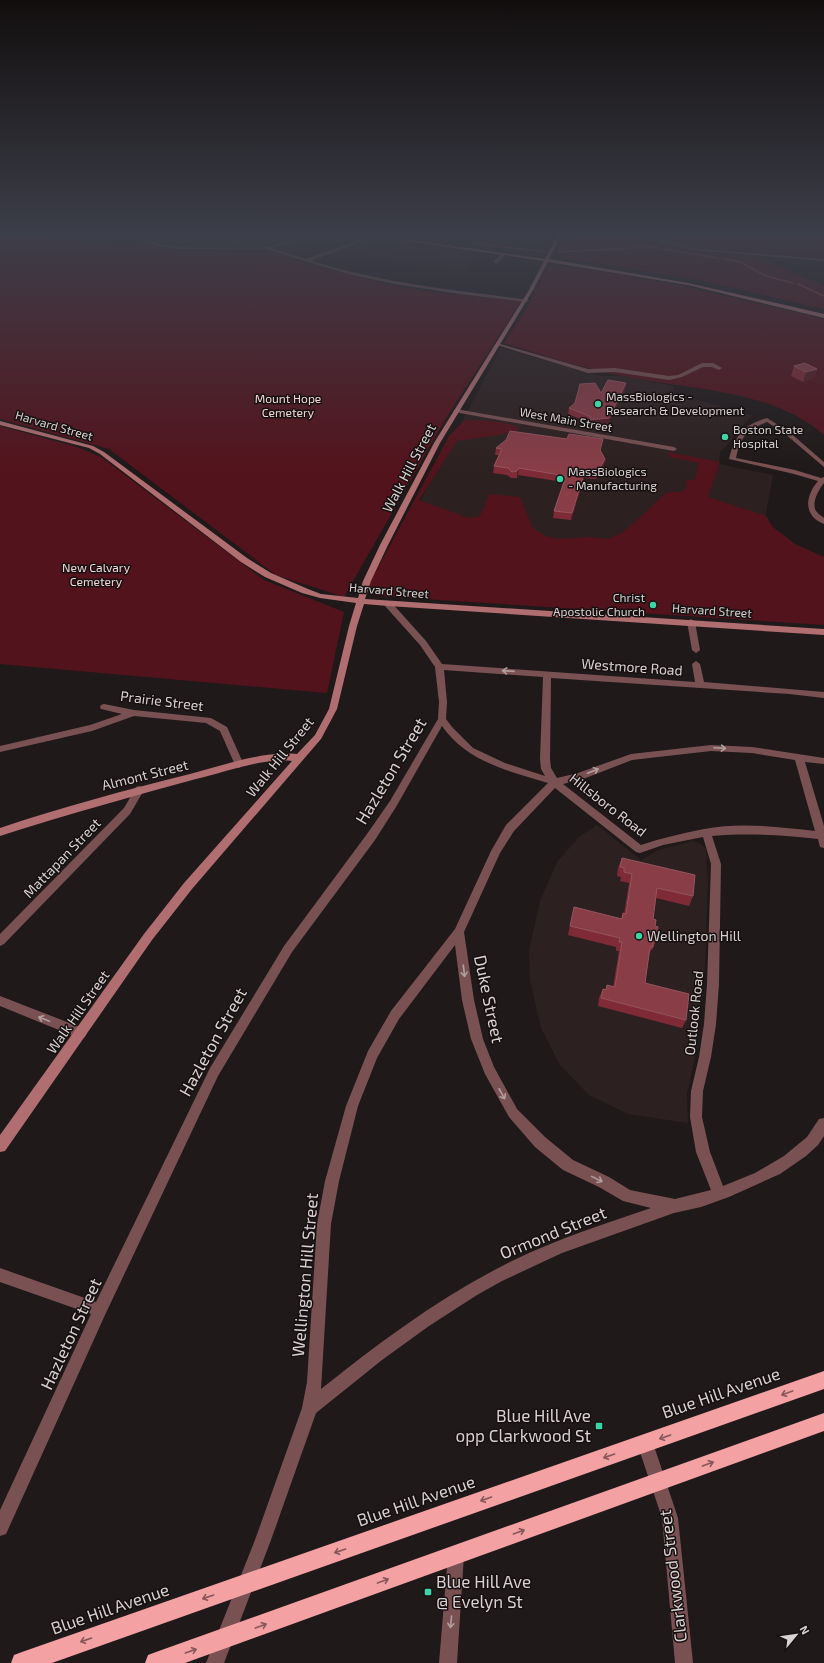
<svg xmlns="http://www.w3.org/2000/svg" width="824" height="1663" viewBox="0 0 824 1663" font-family="'Exo 2',sans-serif">
	<style>
		.built { fill: #2d2020 }
		.green { fill: #53131c }
		.lines { fill: none; stroke-linecap: round; stroke-linejoin: round }
		.stream { stroke: #983c45; stroke-width: 1.5 }
		.street { fill: #7a5152; fill-rule: evenodd }
		.secondary { fill: #b06e71; fill-rule: evenodd }
		.highway { fill: #f4a1a4; fill-rule: evenodd }
		.wall { fill: #7f2b37 }
		.shaded-wall { fill: #551c24 }
		.building { fill: #883d47; stroke: #95545d }
		.oneway { stroke: #b29e9f }
		.oneway2 { stroke: #86585a }
		.poi-dot { fill: #3bd4a4; stroke: #171011; stroke-width: 1.5 }
		.labels { text-anchor: middle; stroke-width: 3; stroke-linejoin: round; paint-order: stroke }
		.far-poi-label { font-size: 12px; fill: #d8d2d2; stroke: #171011; text-anchor: start }
		.far-park-label { font-size: 12px; fill: #f3d8d8; stroke: #171011 }
		.far-street-label { font-size: 12px; fill: #d8d2d2; stroke: #171011 }
		.street-label { font-size: 14px; fill: #d8d2d2; stroke: #171011 }
		.poi-label { font-size: 14px; fill: #d8d2d2; stroke: #171011; text-anchor: start }
		.near-street-label { font-size: 17px; fill: #d8d2d2; stroke: #171011 }
		.near-poi-label { font-size: 17px; fill: #d8d2d2; stroke: #171011; text-anchor: end }
	</style>
	<rect width="100%" height="100%" fill="#201919"/>
	<path class="built" d="M 141,236 L 311,236 L 252,248 L 235,249 L 184,248 L 160,243 Z
		M 406,243 L 477,253 L 463,274 L 368,257 Z
		M 501,348 L 599,376 L 622,376 L 674,386 L 673,393 L 752,415 L 720,453 L 719,464 L 773,475 L 754,576 L 414,512 Z
		M 597,825 L 641,860 L 658,850 L 693,841 L 701,844 L 706,849 L 708,883 L 705,966 L 697,1048 L 687,1094 L 688,1123 L 628,1114 L 589,1095 L 560,1065 L 541,1028 L 530,980 L 529,950 L 540,901 L 557,862 L 579,837 Z"/>
	<path class="green" d="M 0,236 L 46,236 L 129,247 L 145,241 L 157,247 L 173,250 L 277,253 L 300,262 L 391,285 L 439,293 L 521,301 L 446,418 L 344,597 L 276,575 L 109,449 L 0,419 Z
		M 563,236 L 637,236 L 686,249 L 754,256 L 824,286 L 824,309 L 700,280 L 563,258 L 555,253 Z
		M 645,236 L 824,236 L 824,258 L 690,247 Z
		M 553,265 L 591,270 L 678,285 L 824,319 L 824,435 C 772,390 696,390 632,378 C 588,370 546,356 504,343 L 527,308 L 547,267 Z
		M 465,420 C 483,420 502,421 519,427 L 519,430 L 499,435 L 457,441 L 419,500 L 469,518 L 480,516 L 489,494 L 520,497 L 532,527 L 545,536 L 559,539 L 589,537 L 609,539 L 626,530 L 666,493 L 671,492 L 682,492 L 687,487 L 685,481 L 695,479 L 699,463 L 670,457 L 668,452 L 720,462 L 708,497 L 766,516 L 773,527 L 795,544 L 824,557 L 824,625 L 378,596 L 367,588 L 449,436 Z
		M 0,426 L 77,447 L 101,457 L 264,580 L 344,612 L 327,693 L 0,664 Z"/>
	<g class="lines">
		<path class="stream" d="M 472,243 L 546,252
			M 559,252 L 651,247 L 718,258
			M 724,259 L 740,262 L 766,276 L 793,283
			M 798,284 L 824,296"/>
		<path class="street" d="M 133,236 L 139,236 L 160,244 L 177,247 L 237,248 L 265,247 L 308,236 L 316,236 L 271,248 L 306,259 L 370,236 L 377,236 L 311,261 L 351,272 L 394,281 L 437,288 L 529,300 L 526,302 L 459,294 L 394,284 L 348,274 L 265,249 L 177,249 L 157,246 Z
			M 640,236 L 648,236 L 692,248 L 824,259 L 824,261 L 692,250 Z
			M 501,254 L 505,255 L 498,263 L 494,263 L 494,261 Z
			M 497,343 L 588,369 L 615,368 L 669,376 L 678,375 L 702,363 L 713,363 L 722,368 L 719,370 L 712,367 L 703,367 L 682,377 L 669,380 L 615,372 L 588,373 L 497,345 Z
			M 456,409 L 674,447 L 677,449 L 674,451 L 454,412 L 453,411 Z
			M 767,418 L 788,431 L 824,462 L 824,467 L 784,433 L 767,422 C 746,431 741,436 736,458 L 795,470 L 821,478 L 824,477 L 824,483 C 819,489 811,503 816,511 C 818,514 822,516 824,518 L 824,524 C 803,516 805,496 818,481 L 794,474 L 729,459 C 735,435 743,425 767,418 Z
			M 385,602 L 391,602 L 426,641 L 442,664 L 695,682 L 692,664 L 696,661 L 700,664 L 704,682 L 824,692 L 824,698 L 789,694 L 551,678 L 550,759 L 551,768 L 557,778 L 578,773 L 631,754 L 711,745 L 752,747 L 824,758 L 824,764 L 805,762 L 824,826 L 824,848 L 820,847 L 818,839 C 782,835 748,833 712,836 L 721,864 L 719,984 L 716,1024 L 711,1057 L 703,1091 L 702,1117 L 710,1152 L 723,1186 L 755,1173 L 784,1156 L 807,1137 L 819,1119 L 824,1118 L 824,1136 L 818,1145 L 806,1156 L 780,1174 L 729,1197 L 701,1207 L 674,1213 L 562,1253 L 502,1281 L 477,1295 L 429,1326 L 382,1360 L 316,1413 L 271,1540 L 224,1663 L 206,1663 L 255,1540 L 302,1408 L 307,1382 L 317,1224 L 325,1181 L 346,1106 L 368,1051 L 391,1011 L 455,929 L 491,851 L 506,825 L 548,783 C 509,771 467,762 442,726 L 396,807 L 375,840 L 292,952 L 218,1076 L 105,1315 L 6,1534 L 0,1536 L 0,1510 L 91,1314 L 0,1282 L 0,1268 L 96,1302 L 210,1068 L 284,946 L 367,834 L 390,801 L 438,719 L 439,702 L 435,667 L 420,645 L 385,606 ZM 444,670 L 543,677 L 540,759 L 541,769 L 545,776 L 505,763 L 473,748 L 452,727 L 446,719 L 447,702 ZM 711,751 L 752,753 L 795,760 L 815,831 C 780,827 740,822 704,829 C 683,833 662,838 641,845 L 563,784 L 583,779 L 632,760 ZM 555,788 L 636,852 L 640,853 L 663,845 L 703,837 L 711,864 L 707,984 L 704,1024 L 699,1057 L 691,1091 L 690,1117 L 696,1152 L 711,1190 L 675,1199 L 630,1190 L 609,1177 L 573,1160 L 545,1137 L 517,1109 L 494,1067 L 483,1039 L 474,1000 L 464,932 L 500,853 L 514,831 ZM 455,945 L 462,1000 L 471,1039 L 485,1074 L 509,1117 L 535,1147 L 563,1170 L 599,1187 L 623,1201 L 651,1208 C 604,1224 557,1239 512,1261 C 443,1295 381,1341 321,1389 L 331,1224 L 339,1181 L 358,1106 L 377,1058 L 399,1019 Z
			M 691,619 L 695,622 L 700,650 L 696,653 L 692,650 L 687,622 Z
			M 104,704 L 134,710 L 211,718 L 227,727 L 244,765 L 239,768 L 236,767 L 220,731 L 206,723 L 134,716 L 92,731 L 0,752 L 0,746 L 90,725 L 122,714 L 101,709 L 100,707 L 101,705 Z
			M 139,786 L 142,787 L 144,790 L 130,814 L 4,944 L 0,946 L 0,934 L 124,808 L 136,787 Z
			M 0,996 L 85,1029 L 87,1033 L 85,1037 L 81,1039 L 0,1006 Z
			M 645,1435 L 651,1437 L 678,1518 L 693,1663 L 675,1663 L 662,1518 L 637,1443 L 639,1437 Z
			M 456,1547 L 462,1549 L 464,1555 L 457,1663 L 439,1663 L 448,1555 L 450,1549 Z"/>
		<path class="secondary" d="M 371,236 L 383,236 L 545,259 L 557,236 L 561,236 L 549,259 L 688,283 L 824,314 L 824,318 L 688,285 L 548,262 L 533,290 L 440,443 L 388,545 L 371,581 L 365,599 L 824,629 L 824,635 L 388,606 L 364,604 L 357,626 L 337,709 L 321,739 L 192,889 L 152,940 L 5,1151 L 0,1152 L 0,1135 L 144,934 L 184,883 L 292,761 C 260,758 227,772 196,779 C 130,797 65,815 0,836 L 0,828 C 62,807 126,790 190,774 C 225,765 261,751 297,754 L 315,735 L 329,709 L 349,626 L 356,603 L 320,598 L 302,593 L 265,577 L 241,562 L 100,454 L 89,448 L 0,425 L 0,421 L 93,446 L 104,452 L 247,558 L 271,573 L 308,589 L 321,594 L 358,598 L 363,581 L 380,545 L 434,443 L 529,290 L 544,261 Z"/>
		<path class="highway" d="M 824,1371 L 824,1389 L 52,1663 L 11,1663 L 14,1655 L 22,1652 Z
			M 824,1413 L 824,1431 L 185,1663 L 145,1663 L 148,1655 L 156,1652 Z"/>
	</g>
	<path class="wall" d="M 794,366 L 817,369 L 814,378 L 803,382 L 791,376 Z
		M 626,383 L 625,389 L 608,424 L 588,427 L 589,423 L 568,414 L 569,408 L 601,393 Z
		M 567,439 L 603,439 L 600,451 L 605,459 L 604,465 L 596,479 L 584,478 L 571,520 L 553,518 L 554,511 L 564,482 L 518,475 L 517,478 L 511,478 L 507,475 L 493,473 L 494,466 L 499,455 L 495,455 L 496,448 Z
		M 622,858 L 693,896 L 689,906 L 656,898 L 653,919 L 656,941 L 652,950 L 651,950 L 649,955 L 645,983 L 686,1020 L 682,1028 L 598,1006 L 599,998 L 603,989 L 605,990 L 607,985 L 613,987 L 619,951 L 616,951 L 616,947 L 568,935 L 574,907 L 621,919 L 623,913 L 624,914 L 629,883 L 620,881 L 621,877 L 617,876 L 618,868 Z"/>
	<path class="shaded-wall" d="M 817,369 L 814,378 L 803,382 L 806,372 Z
		M 626,383 L 625,389 L 608,424 L 588,427 L 589,420 Z
		M 605,459 L 604,465 L 596,479 L 597,473 Z
		M 519,468 L 518,475 L 517,478 L 517,471 Z
		M 585,471 L 584,478 L 571,520 L 572,513 Z"/>
	<path class="building" d="M 805,363 L 817,369 L 806,372 L 794,366 Z
		M 608,380 L 626,383 L 609,418 L 589,420 L 591,417 L 569,408 L 575,403 L 580,384 L 595,383 L 601,393 Z
		M 510,431 L 567,439 L 569,434 L 603,439 L 600,450 L 605,459 L 597,473 L 585,471 L 572,513 L 554,511 L 566,476 L 519,468 L 517,471 L 512,472 L 508,468 L 494,466 L 502,449 L 496,448 L 506,440 Z
		M 622,858 L 695,875 L 693,896 L 657,888 L 653,919 L 656,920 L 655,926 L 658,927 L 656,941 L 653,941 L 653,947 L 650,947 L 645,983 L 689,994 L 686,1020 L 601,998 L 603,989 L 606,990 L 607,985 L 615,987 L 622,942 L 619,942 L 620,938 L 570,926 L 574,907 L 622,919 L 623,913 L 626,914 L 632,874 L 624,872 L 624,868 L 620,867 Z"/>
	<defs><path id="oneway-shaft" d="M-6 0H5M1.5-3L5.5 0L1.5 3" fill="none" stroke-width="1.6" stroke-linecap="round" stroke-linejoin="round"/></defs>
	<g class="oneway">
		<use href="#oneway-shaft" transform="translate(508 671) rotate(-176)"/>
		<use href="#oneway-shaft" transform="translate(720 748) rotate(3)"/>
		<use href="#oneway-shaft" transform="translate(593 771) rotate(-21)"/>
		<use href="#oneway-shaft" transform="translate(464 971) rotate(83)"/>
		<use href="#oneway-shaft" transform="translate(44 1019) rotate(-159)"/>
		<use href="#oneway-shaft" transform="translate(502 1094) rotate(61)"/>
		<use href="#oneway-shaft" transform="translate(597 1179) rotate(26)"/>
		<use href="#oneway-shaft" transform="translate(451 1622) rotate(95)"/>
	</g>
	<g class="oneway2">
		<use href="#oneway-shaft" transform="translate(787 1393) rotate(160)"/>
		<use href="#oneway-shaft" transform="translate(665 1437) rotate(161)"/>
		<use href="#oneway-shaft" transform="translate(609 1456) rotate(161)"/>
		<use href="#oneway-shaft" transform="translate(708 1464) rotate(-20)"/>
		<use href="#oneway-shaft" transform="translate(486 1499) rotate(161)"/>
		<use href="#oneway-shaft" transform="translate(519 1532) rotate(-20)"/>
		<use href="#oneway-shaft" transform="translate(340 1551) rotate(161)"/>
		<use href="#oneway-shaft" transform="translate(383 1581) rotate(-20)"/>
		<use href="#oneway-shaft" transform="translate(208 1597) rotate(161)"/>
		<use href="#oneway-shaft" transform="translate(261 1626) rotate(-20)"/>
		<use href="#oneway-shaft" transform="translate(86 1640) rotate(161)"/>
		<use href="#oneway-shaft" transform="translate(191 1651) rotate(-19)"/>
	</g>
	<linearGradient id="sky" x2="0" y2="1"><stop stop-color="#120e0e"/><stop offset="0.5" stop-color="#3c3e49"/><stop offset="1" stop-color="#3c3e49" stop-opacity="0"/></linearGradient>
	<rect width="824" height="469" fill="url(#sky)"/>
	<g class="poi-dot">
		<circle cx="598" cy="404" r="4"/>
		<circle cx="725" cy="437" r="4"/>
		<circle cx="560" cy="479" r="4"/>
		<circle cx="653" cy="605" r="4"/>
		<circle cx="639" cy="936" r="4"/>
		<rect x="595" y="1422" width="8" height="8" rx="2"/>
		<rect x="424" y="1588" width="8" height="8" rx="2"/>
	</g>
	<g class="labels">
		<g class="far-poi-label">
			<text x="606" y="401">MassBiologics -<tspan x="606" dy="14">Research &amp; Development</tspan></text>
			<text x="733" y="434">Boston State<tspan x="733" dy="14">Hospital</tspan></text>
			<text x="568" y="476">MassBiologics<tspan x="568" dy="14">- Manufacturing</tspan></text>
			<text x="645" y="602" text-anchor="end">Christ<tspan x="645" dy="14">Apostolic Church</tspan></text>
		</g>
		<g class="far-park-label">
			<text x="288" y="403">Mount Hope<tspan x="288" dy="14">Cemetery</tspan></text>
			<text x="96" y="572">New Calvary<tspan x="96" dy="14">Cemetery</tspan></text>
		</g>
		<g class="far-street-label">
			<text transform="translate(566 420) rotate(10)" y="4">West Main Street</text>
			<text transform="translate(54 426) rotate(16)" y="4">Harvard Street</text>
			<text transform="translate(389 591) rotate(5)" y="4">Harvard Street</text>
			<text transform="translate(712 611) rotate(4)" y="4">Harvard Street</text>
		</g>
		<g class="street-label">
			<text transform="translate(409 468) rotate(-62)" y="5">Walk Hill Street</text>
			<text transform="translate(632 667) rotate(4)" y="5">Westmore Road</text>
			<text transform="translate(162 701) rotate(7)" y="5">Prairie Street</text>
			<text transform="translate(280 757) rotate(-51)" y="5">Walk Hill Street</text>
			<text transform="translate(145 775) rotate(-14)" y="5">Almont Street</text>
			<text transform="translate(608 805) rotate(38)" y="5">Hillsboro Road</text>
			<text transform="translate(62 858) rotate(-46)" y="5">Mattapan Street</text>
			<text transform="translate(78 1012) rotate(-55)" y="5">Walk Hill Street</text>
			<text transform="translate(694 1013) rotate(-84)" y="5">Outlook Road</text>
		</g>
		<g class="poi-label">
			<text x="647" y="941">Wellington Hill</text>
		</g>
		<g class="near-street-label">
			<text transform="translate(391 771) rotate(-59)" y="6">Hazleton Street</text>
			<text transform="translate(489 999) rotate(78)" y="6">Duke Street</text>
			<text transform="translate(213 1042) rotate(-61)" y="6">Hazleton Street</text>
			<text transform="translate(553 1233) rotate(-22)" y="6">Ormond Street</text>
			<text transform="translate(305 1275) rotate(-85)" y="6">Wellington Hill Street</text>
			<text transform="translate(71 1334) rotate(-65)" y="6">Hazleton Street</text>
			<text transform="translate(721 1393) rotate(-19)" y="6">Blue Hill Avenue</text>
			<text transform="translate(416 1501) rotate(-19)" y="6">Blue Hill Avenue</text>
			<text transform="translate(673 1576) rotate(-97)" y="6">Clarkwood Street</text>
			<text transform="translate(110 1609) rotate(-19)" y="6">Blue Hill Avenue</text>
		</g>
		<g class="near-poi-label">
			<text x="591" y="1422">Blue Hill Ave<tspan x="591" dy="20">opp Clarkwood St</tspan></text>
			<text x="436" y="1588" text-anchor="start">Blue Hill Ave<tspan x="436" dy="20">@ Evelyn St</tspan></text>
		</g>
	</g>
	<g transform="translate(796 1635) rotate(61)" stroke="#171011" stroke-width="3" paint-order="stroke">
	<path d="M0-3L7 15L0 10L-7 15Z" fill="#d8d2d2"/>
	<text y="-6" font-size="11" font-weight="bold" text-anchor="middle" fill="#d8d2d2">N</text>
	</g>
</svg>
